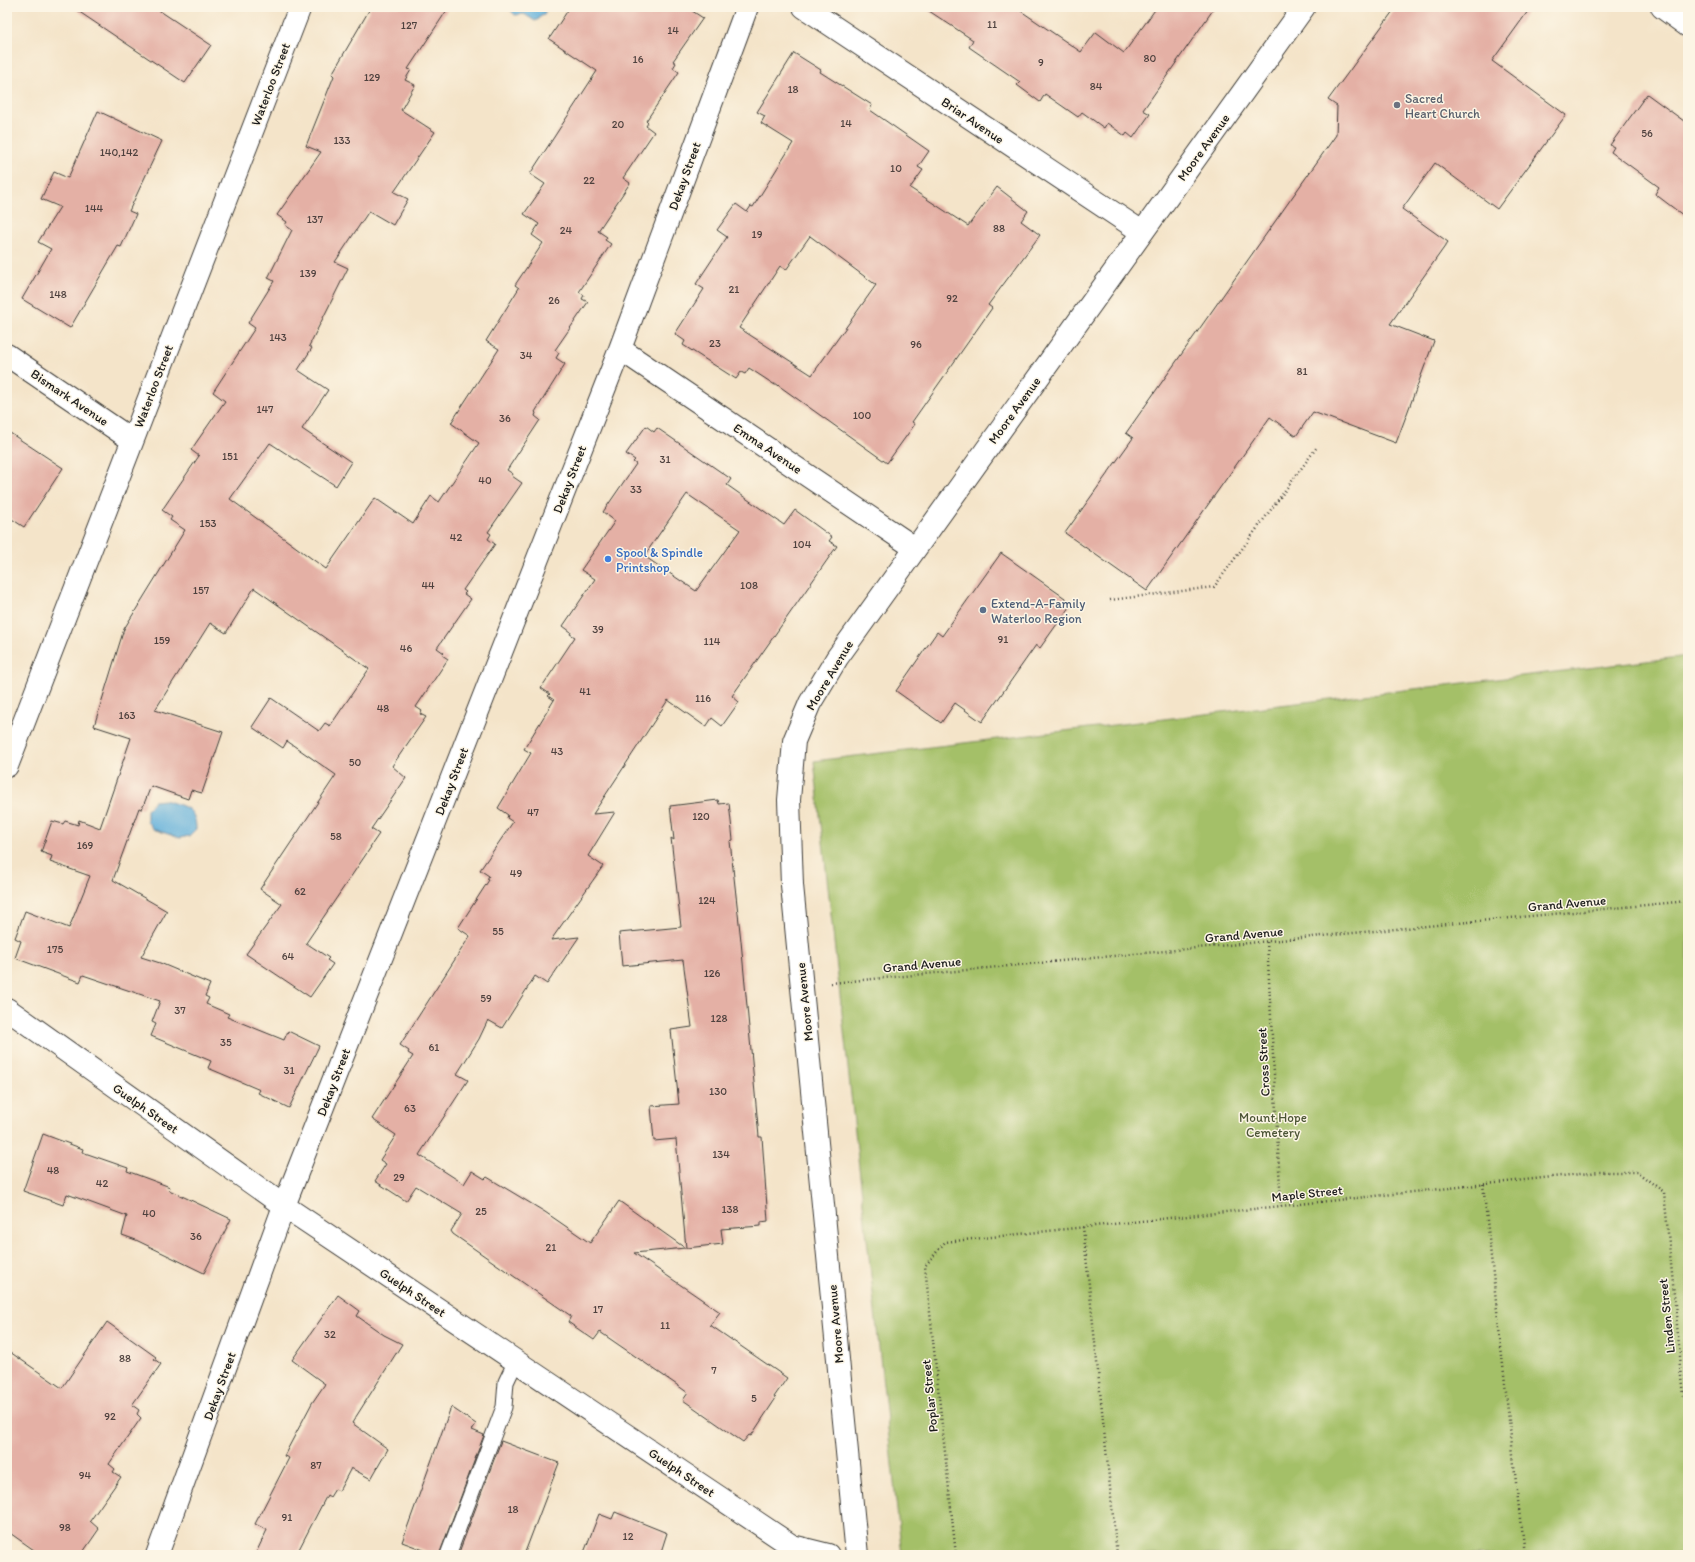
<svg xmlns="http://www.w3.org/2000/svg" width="1695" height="1562" viewBox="0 0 1695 1562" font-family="Itim,sans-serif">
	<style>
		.green { fill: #a4c067; stroke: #606e42 }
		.water { fill: #62b0db; stroke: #3f667c }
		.building { fill: #e4b0a5; fill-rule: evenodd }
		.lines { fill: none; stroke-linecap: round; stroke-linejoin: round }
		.lane-casing { stroke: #3c3a36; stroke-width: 17 }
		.street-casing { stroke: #3c3a36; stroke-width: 24 }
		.path { stroke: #3c3a36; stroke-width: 2.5; stroke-dasharray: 1 3; stroke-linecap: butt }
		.lane { stroke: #fff; stroke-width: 15 }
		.street { stroke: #fff; stroke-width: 22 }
		.worship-dot { fill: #6b7280; stroke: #fcf5e5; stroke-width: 1.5 }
		.shop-dot { fill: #3f7fe0; stroke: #fcf5e5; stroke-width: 1.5 }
		.service-dot { fill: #5c6f8a; stroke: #fcf5e5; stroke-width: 1.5 }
		.labels { text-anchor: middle; stroke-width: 3; stroke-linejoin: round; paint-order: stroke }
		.number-label { font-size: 11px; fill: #4e413e }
		.street-label { font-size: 13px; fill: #1c1c1c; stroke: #fcf5e5 }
		.worship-label { font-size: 13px; fill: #5b616d; stroke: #fcf5e5; text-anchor: start }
		.shop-label { font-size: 13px; fill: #366cbe; stroke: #fcf5e5; text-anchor: start }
		.service-label { font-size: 13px; fill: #4e5e75; stroke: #fcf5e5; text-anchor: start }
		.park-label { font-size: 13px; fill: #4c5536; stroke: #fcf5e5 }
	</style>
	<rect width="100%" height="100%" fill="#fcf5e5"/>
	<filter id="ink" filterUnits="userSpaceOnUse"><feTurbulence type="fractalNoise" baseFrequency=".025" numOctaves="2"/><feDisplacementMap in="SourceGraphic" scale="8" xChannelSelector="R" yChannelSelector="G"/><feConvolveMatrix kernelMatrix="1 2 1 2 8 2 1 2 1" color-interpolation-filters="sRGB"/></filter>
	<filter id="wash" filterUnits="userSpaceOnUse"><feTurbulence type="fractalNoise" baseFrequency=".012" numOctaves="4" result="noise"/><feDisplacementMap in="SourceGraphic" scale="16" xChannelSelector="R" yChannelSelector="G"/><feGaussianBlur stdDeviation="0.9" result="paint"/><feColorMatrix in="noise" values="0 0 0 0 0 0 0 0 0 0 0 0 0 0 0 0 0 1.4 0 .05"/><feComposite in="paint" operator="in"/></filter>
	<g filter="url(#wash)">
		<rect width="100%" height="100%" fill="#f4e4c9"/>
		<path class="green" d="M 1688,656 L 1688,1555 L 902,1555 L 814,761 Z"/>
		<path class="water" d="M 507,7 L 538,7 L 541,10 L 545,10 L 545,14 L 541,15 L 539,19 L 535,21 L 524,14 L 515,15 Z
			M 164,800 C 182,806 196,806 196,829 L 189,836 L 180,838 L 153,829 L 147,821 L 147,810 L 154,801 Z"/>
		<g id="blocks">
			<path class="building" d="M 72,7 L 154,7 L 211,45 L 185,83 Z
				M 371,7 L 449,7 L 408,69 L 411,70 L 405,80 L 415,85 L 401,110 L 435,132 L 394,192 L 408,199 L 393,225 L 369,211 L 335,262 L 348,268 L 309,346 L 312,348 L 298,370 L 328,390 L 302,429 L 351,462 L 336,486 L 270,443 L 230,499 L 326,569 L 375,498 L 413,524 L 431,496 L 439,502 L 479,443 L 451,423 L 499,349 L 486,341 L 519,288 L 515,285 L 543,243 L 532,235 L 539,224 L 524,214 L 545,184 L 530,174 L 597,71 L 549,39 L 570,7 L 686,7 L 703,18 L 673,61 L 676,63 L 673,68 L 679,72 L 646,121 L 648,123 L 646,126 L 654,132 L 623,178 L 630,183 L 598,231 L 607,237 L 605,240 L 611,244 L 579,292 L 584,295 L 582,299 L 588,302 L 555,350 L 559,353 L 556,358 L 565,364 L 535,412 L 536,413 L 535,416 L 540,420 L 507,470 L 513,474 L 512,476 L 522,483 L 488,532 L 491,534 L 488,539 L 495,544 L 463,590 L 466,592 L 464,594 L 471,599 L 437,648 L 444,653 L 442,655 L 448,659 L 416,707 L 422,711 L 420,714 L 426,717 L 392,766 L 406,778 L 371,829 L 379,834 L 370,847 L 371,847 L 306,943 L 329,958 L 327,960 L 333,964 L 310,997 L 246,954 L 282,904 L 260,889 L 336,775 L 287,741 L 283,748 L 252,727 L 271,698 L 319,731 L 325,723 L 330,726 L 369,669 L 254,588 L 226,633 L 210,623 L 155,710 L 223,732 L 202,793 L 191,790 L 188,799 L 151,786 L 142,809 L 139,808 L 113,880 L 167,911 L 141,957 L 160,963 L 210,984 L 205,996 L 209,998 L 206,1004 L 229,1014 L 227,1017 L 284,1040 L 288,1031 L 319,1046 L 289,1108 L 258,1093 L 260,1090 L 208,1068 L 211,1061 L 151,1036 L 156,1024 L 152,1022 L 160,1001 L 83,975 L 80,982 L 15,958 L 21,941 L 15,938 L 25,911 L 69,928 L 90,876 L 50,862 L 52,856 L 41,852 L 52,821 L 63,824 L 65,821 L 78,825 L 79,820 L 100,828 L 131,738 L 94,726 L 124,629 L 185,530 L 170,520 L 172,517 L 162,510 L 199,456 L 191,450 L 225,401 L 213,392 L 255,328 L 248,323 L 274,281 L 268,278 L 292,230 L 285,225 L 287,222 L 277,215 L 321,152 L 306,146 L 334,76 L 332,74 Z
				M 923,7 L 1015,7 L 1081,52 L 1096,32 L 1124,53 L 1157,7 L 1215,7 L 1143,110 L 1150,114 L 1133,138 L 1127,133 L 1125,136 L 1107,123 L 1104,128 L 1082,112 L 1078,117 L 1045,94 L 1040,102 L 1017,85 L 1020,82 L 969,47 L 973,40 Z
				M 1396,7 L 1531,7 L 1492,61 L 1566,115 L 1497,209 L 1435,163 L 1402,209 L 1448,242 L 1390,324 L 1434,341 L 1396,443 L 1313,412 L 1296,436 L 1270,417 L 1147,591 L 1065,533 L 1133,438 L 1126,433 L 1336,135 L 1337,106 L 1328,100 Z
				M 794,53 L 821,70 L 820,72 L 872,105 L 870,110 L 929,151 L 918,167 L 923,170 L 910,188 L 968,226 L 997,187 L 1028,211 L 1021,221 L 1040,235 L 988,305 L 992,308 L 912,422 L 915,424 L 887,463 L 775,383 L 775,385 L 749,368 L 745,374 L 741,372 L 736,379 L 683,345 L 685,341 L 675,334 L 704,289 L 696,284 L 727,237 L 717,230 L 736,204 L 747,212 L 751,206 L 753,207 L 793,143 L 761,123 L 765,116 L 757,112 ZM 810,236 L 876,285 L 812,375 L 739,328 L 780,266 L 786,270 Z
				M 1647,94 L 1688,124 L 1688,219 L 1655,194 L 1659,187 L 1611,152 L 1614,147 L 1610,145 Z
				M 98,111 L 162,141 L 129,211 L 136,214 L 121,247 L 118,246 L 70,328 L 22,299 L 51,249 L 38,242 L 60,207 L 41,199 L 54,172 L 68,178 Z
				M 646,426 L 654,432 L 657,428 L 731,479 L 727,485 L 784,525 L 795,510 L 832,537 L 829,541 L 837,546 L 732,696 L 739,702 L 722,726 L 712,718 L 706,727 L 668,700 L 593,814 L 615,812 L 588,856 L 603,866 L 551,940 L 579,937 L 547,984 L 535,976 L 502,1028 L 488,1020 L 479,1039 L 457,1074 L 468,1080 L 419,1155 L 464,1184 L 472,1171 L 485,1179 L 487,1177 L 545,1212 L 590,1243 L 619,1201 L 685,1248 L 634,1253 L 720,1312 L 710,1325 L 787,1378 L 774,1397 L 776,1398 L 751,1436 L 749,1435 L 743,1442 L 683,1400 L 688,1393 L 677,1385 L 600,1332 L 594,1340 L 568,1322 L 571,1316 L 453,1234 L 451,1231 L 462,1214 L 416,1186 L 406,1201 L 375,1181 L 386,1164 L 380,1160 L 396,1135 L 372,1119 L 413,1056 L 408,1053 L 409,1051 L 400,1045 L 470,936 L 458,928 L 489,880 L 487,879 L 489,876 L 480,870 L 513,822 L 507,818 L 508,815 L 498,808 L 531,753 L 524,749 L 554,700 L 548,696 L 550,694 L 541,688 L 575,637 L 570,634 L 571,632 L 563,626 L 595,579 L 581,570 L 615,521 L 603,512 L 636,464 L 633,462 L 635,460 L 626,454 ZM 687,494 L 740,530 L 696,591 L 644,556 Z
				M 7,431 L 63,468 L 24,527 L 7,516 Z
				M 1001,553 L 1072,603 L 1040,648 L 1036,645 L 982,722 L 955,703 L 941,723 L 896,691 L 937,632 L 942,636 Z
				M 718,800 L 719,804 L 729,803 L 733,840 L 730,841 L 741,941 L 759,1137 L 762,1137 L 768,1221 L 761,1222 L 761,1226 L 721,1229 L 723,1244 L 686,1248 L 676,1139 L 654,1141 L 651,1106 L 679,1104 L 671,1030 L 692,1027 L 683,960 L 622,966 L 619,933 L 681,927 L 671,838 L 674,840 L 670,806 Z
				M 43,1134 L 83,1149 L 82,1152 L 128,1168 L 127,1171 L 170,1187 L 169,1190 L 231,1219 L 204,1273 L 136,1240 L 122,1235 L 127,1216 L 67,1194 L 63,1205 L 23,1191 Z
				M 338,1295 L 360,1311 L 357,1316 L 384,1335 L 402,1344 L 352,1423 L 388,1449 L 371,1479 L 351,1468 L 339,1491 L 335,1489 L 330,1497 L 327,1495 L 296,1555 L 255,1555 L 267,1530 L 255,1524 L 289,1458 L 284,1456 L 312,1403 L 325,1384 L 292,1360 Z
				M 107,1322 L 156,1357 L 154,1359 L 161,1364 L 132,1405 L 139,1410 L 137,1414 L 141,1418 L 109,1464 L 115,1469 L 113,1472 L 121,1477 L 90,1521 L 99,1529 L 81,1555 L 41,1555 L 7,1531 L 7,1350 L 62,1388 Z
				M 451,1407 L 476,1424 L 472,1430 L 484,1435 L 439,1555 L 437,1555 L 402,1542 Z
				M 501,1441 L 559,1463 L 524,1555 L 458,1555 Z
				M 615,1512 L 667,1533 L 660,1555 L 583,1555 L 599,1514 L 612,1519 Z"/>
		</g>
	</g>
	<g filter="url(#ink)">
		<use href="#blocks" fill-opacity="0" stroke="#3c3a36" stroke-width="1"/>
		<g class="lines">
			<g class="lane-casing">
				<path id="lane" d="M 448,1555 L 504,1407 L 506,1382 L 516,1361"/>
			</g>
			<g class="street-casing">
				<path id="street" d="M 804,7 L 1142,232
					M 1662,7 L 1688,26
					M 620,349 L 915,548
					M 7,355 L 132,440
					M 7,766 L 300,7
					M 7,1009 L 284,1206 L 792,1546 L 828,1555
					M 157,1555 L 284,1206 L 620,349 L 747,7
					M 857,1555 L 792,885 L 789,800 L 794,741 L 810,703 L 837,658 L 1304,7"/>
			</g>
			<path class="path" d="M 1110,600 L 1214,587 L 1317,447
				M 1267,942 L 1281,1206
				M 831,983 L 1688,901
				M 1483,1184 L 1524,1555
				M 1083,1227 L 1117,1555
				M 956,1555 L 925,1266 L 945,1242 L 1599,1172 L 1637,1172 L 1664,1192 L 1688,1438"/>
			<use href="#lane" class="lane"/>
			<use href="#street" class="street"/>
		</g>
	</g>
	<circle class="worship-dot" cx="1397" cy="105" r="4"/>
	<circle class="shop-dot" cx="608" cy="559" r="4"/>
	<circle class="service-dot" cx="983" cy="610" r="4"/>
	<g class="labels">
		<g class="number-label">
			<text x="992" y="28">11</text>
			<text x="409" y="29">127</text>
			<text x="673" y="34">14</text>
			<text x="1150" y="62">80</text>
			<text x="638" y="63">16</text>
			<text x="1041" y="66">9</text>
			<text x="372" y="81">129</text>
			<text x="1096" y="90">84</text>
			<text x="793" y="93">18</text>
			<text x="846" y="127">14</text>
			<text x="618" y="128">20</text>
			<text x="1647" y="137">56</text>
			<text x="342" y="144">133</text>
			<text x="119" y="156">140,142</text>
			<text x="896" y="172">10</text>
			<text x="589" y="184">22</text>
			<text x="94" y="212">144</text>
			<text x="315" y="223">137</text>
			<text x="999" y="232">88</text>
			<text x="566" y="234">24</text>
			<text x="757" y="238">19</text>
			<text x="308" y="277">139</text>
			<text x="734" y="293">21</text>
			<text x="58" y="298">148</text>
			<text x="952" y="302">92</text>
			<text x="554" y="304">26</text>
			<text x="278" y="341">143</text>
			<text x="715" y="347">23</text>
			<text x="916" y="348">96</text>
			<text x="526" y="359">34</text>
			<text x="1302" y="375">81</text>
			<text x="265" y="413">147</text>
			<text x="862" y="419">100</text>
			<text x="505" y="422">36</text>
			<text x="230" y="460">151</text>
			<text x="665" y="463">31</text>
			<text x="485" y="484">40</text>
			<text x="636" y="493">33</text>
			<text x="208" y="527">153</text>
			<text x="456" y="541">42</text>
			<text x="802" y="548">104</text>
			<text x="428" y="589">44</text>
			<text x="749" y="589">108</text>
			<text x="201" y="594">157</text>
			<text x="598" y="633">39</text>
			<text x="1003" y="643">91</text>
			<text x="162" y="644">159</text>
			<text x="712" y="645">114</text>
			<text x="406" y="652">46</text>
			<text x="585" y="695">41</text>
			<text x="703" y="702">116</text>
			<text x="383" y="712">48</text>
			<text x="127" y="719">163</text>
			<text x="557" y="755">43</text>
			<text x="355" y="766">50</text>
			<text x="533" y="816">47</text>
			<text x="701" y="820">120</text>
			<text x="336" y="840">58</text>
			<text x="85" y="849">169</text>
			<text x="516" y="877">49</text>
			<text x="300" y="895">62</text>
			<text x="707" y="904">124</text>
			<text x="498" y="935">55</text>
			<text x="55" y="953">175</text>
			<text x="288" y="960">64</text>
			<text x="712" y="977">126</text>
			<text x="486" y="1002">59</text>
			<text x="180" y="1014">37</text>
			<text x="719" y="1022">128</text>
			<text x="226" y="1046">35</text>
			<text x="434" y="1051">61</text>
			<text x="289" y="1074">31</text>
			<text x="718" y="1095">130</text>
			<text x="410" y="1112">63</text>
			<text x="721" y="1158">134</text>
			<text x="53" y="1174">48</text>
			<text x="399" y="1181">29</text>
			<text x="102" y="1187">42</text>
			<text x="730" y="1213">138</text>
			<text x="481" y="1215">25</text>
			<text x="149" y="1217">40</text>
			<text x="196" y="1240">36</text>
			<text x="551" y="1251">21</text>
			<text x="598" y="1313">17</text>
			<text x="665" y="1329">11</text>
			<text x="330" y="1338">32</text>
			<text x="125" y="1362">88</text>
			<text x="714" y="1374">7</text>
			<text x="754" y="1402">5</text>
			<text x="110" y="1420">92</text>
			<text x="316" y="1469">87</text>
			<text x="85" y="1479">94</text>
			<text x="513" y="1513">18</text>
			<text x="287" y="1521">91</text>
			<text x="65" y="1531">98</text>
			<text x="628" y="1540">12</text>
		</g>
		<g class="street-label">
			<text transform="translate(270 84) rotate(-69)" y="5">Waterloo Street</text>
			<text transform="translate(973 120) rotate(34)" y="5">Briar Avenue</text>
			<text transform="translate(1203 147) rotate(-54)" y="5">Moore Avenue</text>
			<text transform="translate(684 176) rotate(-70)" y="5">Dekay Street</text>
			<text transform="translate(153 386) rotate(-69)" y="5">Waterloo Street</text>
			<text transform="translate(70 397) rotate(34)" y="5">Bismark Avenue</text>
			<text transform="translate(1014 410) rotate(-54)" y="5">Moore Avenue</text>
			<text transform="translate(768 448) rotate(34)" y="5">Emma Avenue</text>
			<text transform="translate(569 479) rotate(-69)" y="5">Dekay Street</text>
			<text transform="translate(829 675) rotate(-59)" y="5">Moore Avenue</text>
			<text transform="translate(451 781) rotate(-69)" y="5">Dekay Street</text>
			<text transform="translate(1567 903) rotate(-5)" y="5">Grand Avenue</text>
			<text transform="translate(1244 934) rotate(-5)" y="5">Grand Avenue</text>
			<text transform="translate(922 964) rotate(-5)" y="5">Grand Avenue</text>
			<text transform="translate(804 1002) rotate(-96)" y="5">Moore Avenue</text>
			<text transform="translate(1263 1062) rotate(-93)" y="5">Cross Street</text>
			<text transform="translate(333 1082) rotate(-69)" y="5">Dekay Street</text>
			<text transform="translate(146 1108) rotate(35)" y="5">Guelph Street</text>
			<text transform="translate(1307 1193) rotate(-6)" y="5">Maple Street</text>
			<text transform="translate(413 1292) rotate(34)" y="5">Guelph Street</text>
			<text transform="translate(1666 1316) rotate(-96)" y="5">Linden Street</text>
			<text transform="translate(835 1324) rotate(-95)" y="5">Moore Avenue</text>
			<text transform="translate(219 1386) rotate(-70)" y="5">Dekay Street</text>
			<text transform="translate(929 1396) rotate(-96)" y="5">Poplar Street</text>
			<text transform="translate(682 1472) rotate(34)" y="5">Guelph Street</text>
		</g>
		<g class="worship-label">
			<text x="1405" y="103">Sacred<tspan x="1405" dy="15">Heart Church</tspan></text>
		</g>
		<g class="shop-label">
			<text x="616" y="557">Spool &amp; Spindle<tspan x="616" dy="15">Printshop</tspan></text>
		</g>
		<g class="service-label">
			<text x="991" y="608">Extend-A-Family<tspan x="991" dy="15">Waterloo Region</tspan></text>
		</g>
		<g class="park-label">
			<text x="1273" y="1122">Mount Hope<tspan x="1273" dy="15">Cemetery</tspan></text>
		</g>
	</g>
	<rect width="1695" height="1562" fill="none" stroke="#fcf5e5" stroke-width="24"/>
</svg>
